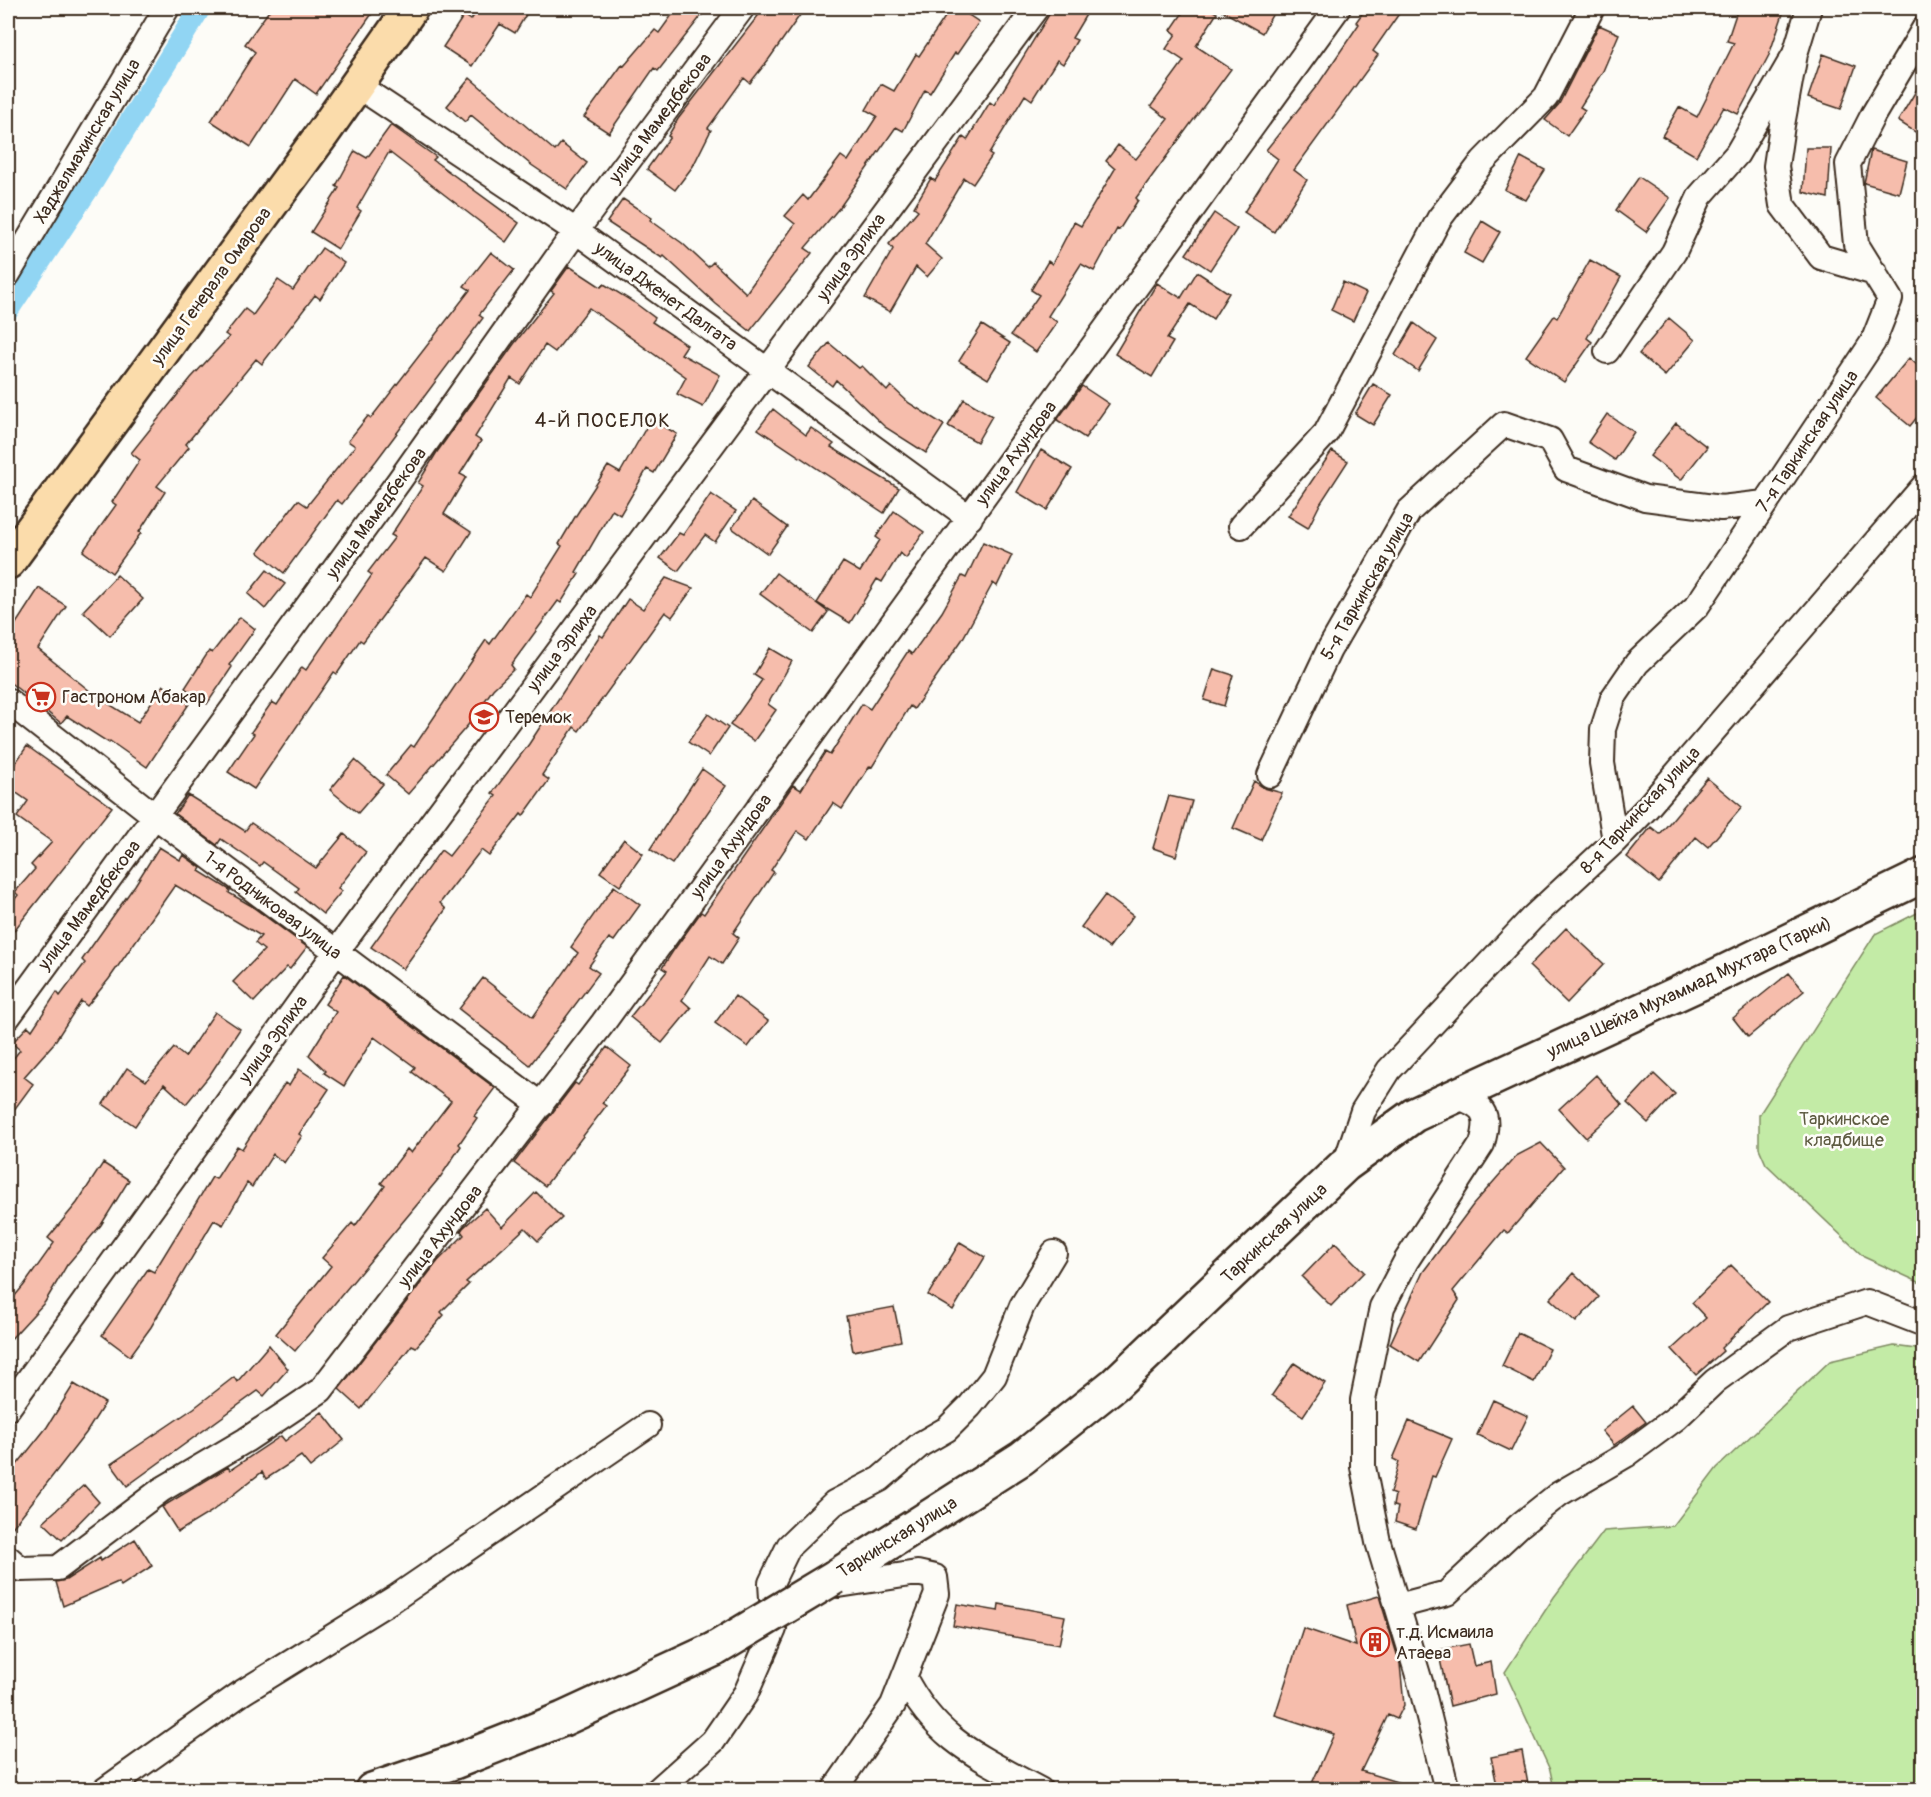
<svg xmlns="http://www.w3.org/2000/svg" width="1931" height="1797" viewBox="0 0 1931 1797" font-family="Pangolin,sans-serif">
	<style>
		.green { fill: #c3eba6; stroke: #7f8a62; stroke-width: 1.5 }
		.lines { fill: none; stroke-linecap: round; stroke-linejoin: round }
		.canal { stroke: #91d5f3; stroke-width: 22 }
		.building { fill: #f6bdac; stroke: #3b2a1e; stroke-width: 1.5 }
		.street-casing { stroke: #3b2a1e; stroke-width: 28 }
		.secondary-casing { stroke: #3b2a1e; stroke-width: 38 }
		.primary-casing { stroke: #3b2a1e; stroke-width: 38 }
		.street { stroke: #fdfcf7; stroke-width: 24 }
		.secondary { stroke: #fdfcf7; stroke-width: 33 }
		.primary { stroke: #fbdcab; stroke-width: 33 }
		.secondary-bridge-casing { stroke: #3b2a1e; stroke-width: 38; stroke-linecap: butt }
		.secondary-bridge { stroke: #fdfcf7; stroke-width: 33 }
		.labels { text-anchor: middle; stroke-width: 5; stroke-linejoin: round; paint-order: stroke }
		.street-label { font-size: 18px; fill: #3b2a1e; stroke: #fdfcf7 }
		.poi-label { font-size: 18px; fill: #3b2a1e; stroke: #fdfcf7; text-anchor: start }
		.park-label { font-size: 18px; fill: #5d5a40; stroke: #fdfcf7 }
		.neighbourhood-label { font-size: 20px; letter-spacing: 1.5px; fill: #3b2a1e; stroke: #fdfcf7 }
	</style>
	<rect width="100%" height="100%" fill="#fdfcf7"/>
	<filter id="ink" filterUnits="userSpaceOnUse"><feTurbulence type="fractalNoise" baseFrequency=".0167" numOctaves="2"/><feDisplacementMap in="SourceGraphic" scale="12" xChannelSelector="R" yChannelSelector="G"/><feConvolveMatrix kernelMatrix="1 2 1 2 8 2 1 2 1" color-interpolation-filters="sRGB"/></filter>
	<g filter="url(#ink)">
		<path class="green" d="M 1923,910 L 1923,1284 L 1864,1257 L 1766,1164 L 1759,1148 L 1759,1115 L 1875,934 Z
			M 1894,1346 L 1923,1350 L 1923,1789 L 1554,1789 L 1550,1770 L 1505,1672 L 1554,1597 L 1604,1531 L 1673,1526 L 1717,1468 L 1830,1361 Z"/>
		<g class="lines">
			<path class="canal" d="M 8,310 L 92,183 L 200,8"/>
		</g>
		<path class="building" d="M 271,8 L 376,8 L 316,94 L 295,79 L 251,147 L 211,121 L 255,52 L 245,44 Z
			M 471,8 L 530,8 L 515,33 L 500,24 L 472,66 L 443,47 L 464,15 L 471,20 L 477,11 Z
			M 677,8 L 692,8 L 702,15 L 658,71 L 654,68 L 609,133 L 584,117 L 622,65 L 624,66 L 655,30 L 659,33 Z
			M 764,8 L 805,8 L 769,59 L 750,83 L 744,78 L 708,128 L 711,130 L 693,166 L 675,190 L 647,169 L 670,137 L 668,136 L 678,119 Z
			M 951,8 L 958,8 L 979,22 L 957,54 L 955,53 L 930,93 L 925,90 L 903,131 L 896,127 L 840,207 L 805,248 L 812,253 L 750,331 L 716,304 L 664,256 L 662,258 L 607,222 L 623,199 L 652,218 L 650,220 L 682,243 L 708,267 L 713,262 L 746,293 L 795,224 L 785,216 L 803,195 L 808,200 L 841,156 L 848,161 L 877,116 L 866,110 L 881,84 L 894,91 L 916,54 L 919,56 Z
			M 1053,8 L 1090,8 L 1072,38 L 1077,40 L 1063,64 L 1057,60 L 1032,100 L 1025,95 L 989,154 L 992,156 L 973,184 L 964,178 L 925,244 L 942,259 L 927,277 L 916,267 L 890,312 L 865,298 L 893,249 L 889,244 L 918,210 L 914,207 L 931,178 L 935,181 L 963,137 L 967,140 L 990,102 L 994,105 Z
			M 1186,8 L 1208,8 L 1217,13 L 1196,46 L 1231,69 L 1136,198 L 1138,200 L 1119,230 L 1117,229 L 1094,271 L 1081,264 L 1048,316 L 1057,322 L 1036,352 L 1011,335 L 1039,295 L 1031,290 L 1048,261 L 1052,264 L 1074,222 L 1081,226 L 1115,169 L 1106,161 L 1118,145 L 1136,159 L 1168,119 L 1151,106 L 1184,61 L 1166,49 L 1176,34 L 1171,30 Z
			M 1217,8 L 1276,8 L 1262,33 Z
			M 1366,8 L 1403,8 L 1373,51 L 1378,55 L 1294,170 L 1307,180 L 1274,232 L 1244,212 L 1278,159 L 1266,150 L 1319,83 L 1359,24 L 1356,22 Z
			M 1738,8 L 1785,8 L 1769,55 L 1738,114 L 1724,107 L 1696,156 L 1662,136 L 1679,107 L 1697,117 L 1734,43 L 1727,41 Z
			M 1599,25 L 1619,34 L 1603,71 L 1580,107 L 1585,110 L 1567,136 L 1545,120 L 1559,104 Z
			M 1823,54 L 1856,66 L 1841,109 L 1808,98 Z
			M 470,78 L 555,151 L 561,143 L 587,163 L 567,189 L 530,164 L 471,115 L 465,122 L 447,106 Z
			M 1923,79 L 1923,137 L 1898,121 Z
			M 391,125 L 436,157 L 433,160 L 519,223 L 506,242 L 389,152 L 357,208 L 361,211 L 338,249 L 311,232 L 339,188 L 336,186 L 355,151 L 367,158 Z
			M 1806,148 L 1831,148 L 1828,198 L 1803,192 Z
			M 1871,150 L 1907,161 L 1899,193 L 1864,183 Z
			M 1521,157 L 1545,170 L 1526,200 L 1505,190 Z
			M 1639,177 L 1670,198 L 1646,232 L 1616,210 Z
			M 1214,213 L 1237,229 L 1210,270 L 1186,254 Z
			M 1482,221 L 1500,232 L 1482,263 L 1464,253 Z
			M 322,248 L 344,263 L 320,299 L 315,295 L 262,364 L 256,359 L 186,444 L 189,447 L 157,486 L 165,492 L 139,532 L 141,533 L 112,573 L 83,551 L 116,505 L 112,502 L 140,460 L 131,453 L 191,378 L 229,337 L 225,334 L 245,309 L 253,315 L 278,280 L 293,290 Z
			M 491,252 L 514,270 L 479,315 L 483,318 L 376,461 L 342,504 L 337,500 L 284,573 L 258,552 L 298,500 L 307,506 L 355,446 L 348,441 L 368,416 L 371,418 L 470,290 L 464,286 Z
			M 1590,260 L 1621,277 L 1587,338 L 1592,342 L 1564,382 L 1526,356 L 1554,316 L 1557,318 Z
			M 569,266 L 601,287 L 604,284 L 635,303 L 655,318 L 652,322 L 687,345 L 681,354 L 720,375 L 703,407 L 677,394 L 686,377 L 589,308 L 555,352 L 545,345 L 520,384 L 511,378 L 475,437 L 481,441 L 460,474 L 466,477 L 444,514 L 471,532 L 446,571 L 426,558 L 363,642 L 360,640 L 337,674 L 334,672 L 254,789 L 228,772 L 254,734 L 251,732 L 272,702 L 277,705 L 302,667 L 306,670 L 372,575 L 368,572 L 395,537 L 391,535 L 423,486 L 418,483 L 437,452 L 514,344 L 554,293 L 551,291 Z
			M 1197,272 L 1229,293 L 1213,319 L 1190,304 L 1167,339 L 1173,342 L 1152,377 L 1115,354 L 1157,283 L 1181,298 Z
			M 1343,282 L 1366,293 L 1353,321 L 1331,310 Z
			M 1669,318 L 1695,340 L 1665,376 L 1639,354 Z
			M 1414,323 L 1437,340 L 1418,371 L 1395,355 Z
			M 982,325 L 1010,343 L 988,379 L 959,361 Z
			M 829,343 L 859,368 L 862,366 L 887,391 L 891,386 L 909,403 L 944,425 L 926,453 L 885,427 L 836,380 L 832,386 L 809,367 Z
			M 1909,358 L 1923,370 L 1923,410 L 1910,426 L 1876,398 Z
			M 1373,384 L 1392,395 L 1373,425 L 1355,414 Z
			M 1082,386 L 1109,404 L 1085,438 L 1057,420 Z
			M 964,399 L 992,416 L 977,442 L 948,426 Z
			M 773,409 L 806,435 L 811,428 L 834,444 L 831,447 L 899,488 L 884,513 L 758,429 Z
			M 1607,414 L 1634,432 L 1615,460 L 1588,442 Z
			M 651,419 L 677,434 L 654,473 L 647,469 L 620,515 L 612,510 L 576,572 L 579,574 L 561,603 L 558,601 L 511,665 L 514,669 L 493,689 L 468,725 L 408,794 L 386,775 L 411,745 L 414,747 L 486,640 L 490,644 L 526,594 L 530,597 L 562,546 L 559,544 L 575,517 L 608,466 L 620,473 Z
			M 1676,423 L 1707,447 L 1681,480 L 1650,456 Z
			M 1041,450 L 1072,469 L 1047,510 L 1017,492 Z
			M 1332,451 L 1348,461 L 1320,504 L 1308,528 L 1288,516 Z
			M 711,494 L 736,511 L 715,542 L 705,535 L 678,571 L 660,558 L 679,533 L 683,535 Z
			M 752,501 L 787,527 L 768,554 L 732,528 Z
			M 894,511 L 924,532 L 906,558 L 900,553 L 882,582 L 877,579 L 850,623 L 817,603 L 843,562 L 860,572 L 880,540 L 876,537 Z
			M 983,542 L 1012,555 L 997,586 L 993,583 L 962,640 L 914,709 L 910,706 L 872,767 L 870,766 L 842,809 L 833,803 L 809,839 L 797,831 L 771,870 L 774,872 L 733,933 L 739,938 L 722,964 L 710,956 L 682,1000 L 691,1008 L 662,1043 L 630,1017 L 667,971 L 662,968 L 673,951 L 701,912 L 704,914 L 793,785 L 801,790 L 825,752 L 830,755 L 862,704 L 870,709 L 908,651 L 912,654 L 942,612 L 962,576 L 966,578 Z
			M 267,570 L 285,584 L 265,609 L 248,594 Z
			M 776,573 L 828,612 L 813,633 L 760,594 Z
			M 117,575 L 143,599 L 110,636 L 83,611 Z
			M 666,578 L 693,588 L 672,617 L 665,612 L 579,731 L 574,727 L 542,775 L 549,780 L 523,816 L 521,814 L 489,856 L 481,850 L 440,903 L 446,909 L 403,969 L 371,947 L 441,850 L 449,856 L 496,796 L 492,793 L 529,744 L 600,635 L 603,637 L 628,599 L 643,609 Z
			M 39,588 L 66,606 L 38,649 L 96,696 L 138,722 L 163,685 L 189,704 L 147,767 L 110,741 L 109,743 L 67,716 L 61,723 L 8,681 L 8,636 Z
			M 240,617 L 255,629 L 229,665 L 232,667 L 207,704 L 185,688 L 209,651 L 212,653 Z
			M 770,648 L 792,661 L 768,704 L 776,710 L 754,741 L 730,725 L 762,680 L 754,675 Z
			M 1214,669 L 1233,675 L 1224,706 L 1204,700 Z
			M 708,714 L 728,728 L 709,756 L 688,742 Z
			M 27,746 L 112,807 L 8,938 L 8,908 L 18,895 L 15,892 L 35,869 L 31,865 L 52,842 L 17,817 L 28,801 L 8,787 L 8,774 Z
			M 355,760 L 383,784 L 358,813 L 330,790 Z
			M 702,769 L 726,786 L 672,864 L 650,849 Z
			M 1707,778 L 1742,807 L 1708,847 L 1696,837 L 1659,883 L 1627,857 L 1651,827 L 1660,834 Z
			M 1254,781 L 1264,788 L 1282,793 L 1261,840 L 1233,828 Z
			M 188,795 L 245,831 L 251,823 L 316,868 L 344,834 L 366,852 L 338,888 L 342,891 L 323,914 L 296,892 L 299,888 L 263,862 L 260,866 L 221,839 L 217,845 L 175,814 Z
			M 1169,796 L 1192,801 L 1176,856 L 1153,848 Z
			M 624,839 L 643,854 L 620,886 L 600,872 Z
			M 159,847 L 180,860 L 183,855 L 201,868 L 199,871 L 230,890 L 229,893 L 250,905 L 307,947 L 290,969 L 287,967 L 254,1002 L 233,982 L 264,950 L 255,943 L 261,936 L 175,885 L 109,979 L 87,1006 L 81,1001 L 54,1043 L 24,1077 L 33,1084 L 8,1118 L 8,1065 L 20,1050 L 12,1043 L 28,1026 L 32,1030 L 57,992 L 60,996 L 85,963 L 82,960 L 135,885 Z
			M 614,886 L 640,905 L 614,941 L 609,938 L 589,966 L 599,973 L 530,1065 L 459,1009 L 483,978 L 533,1017 L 578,953 L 571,947 Z
			M 1105,895 L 1133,916 L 1109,948 L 1081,927 Z
			M 1566,928 L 1604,964 L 1567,1003 L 1529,966 Z
			M 1789,973 L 1804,991 L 1748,1037 L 1733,1018 Z
			M 344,975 L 495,1088 L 474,1116 L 477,1118 L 459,1144 L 461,1146 L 441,1176 L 295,1351 L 276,1334 L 331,1266 L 322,1258 L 352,1223 L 355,1226 L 385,1186 L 381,1183 L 407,1149 L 411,1153 L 451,1101 L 412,1072 L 415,1067 L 374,1037 L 344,1086 L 324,1073 L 326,1071 L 309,1055 L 336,1012 L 325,1004 Z
			M 735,996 L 768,1021 L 748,1047 L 715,1023 Z
			M 215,1012 L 240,1029 L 209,1076 L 186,1104 L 164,1084 L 135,1126 L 103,1104 L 127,1068 L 146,1081 L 174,1048 L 185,1057 Z
			M 607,1047 L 631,1066 L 602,1103 L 606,1106 L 545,1186 L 514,1163 L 575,1083 L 578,1085 Z
			M 299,1069 L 329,1089 L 299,1134 L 302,1136 L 284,1163 L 273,1154 L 252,1187 L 247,1183 L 223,1225 L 214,1220 L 151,1327 L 130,1356 L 102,1335 L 148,1269 L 154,1272 L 212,1177 L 216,1179 L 237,1146 L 242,1149 L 285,1083 L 289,1086 Z
			M 1654,1074 L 1675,1094 L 1648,1123 L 1627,1103 Z
			M 1596,1075 L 1622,1105 L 1586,1138 L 1559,1109 Z
			M 1541,1143 L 1564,1167 L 1508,1233 L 1504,1230 L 1453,1291 L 1459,1300 L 1419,1362 L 1390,1344 L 1423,1272 L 1473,1205 L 1516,1156 Z
			M 103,1163 L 129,1180 L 101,1225 L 67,1265 L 45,1302 L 8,1342 L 8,1304 L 24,1285 L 54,1243 L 48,1238 L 77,1203 Z
			M 536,1192 L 562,1218 L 538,1241 L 525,1228 L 466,1282 L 469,1284 L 441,1312 L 444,1315 L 416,1347 L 412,1345 L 361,1409 L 339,1389 L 438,1261 L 464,1235 L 461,1231 L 463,1228 L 485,1208 L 502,1227 Z
			M 960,1242 L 985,1257 L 953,1310 L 928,1295 Z
			M 1335,1243 L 1364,1272 L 1331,1306 L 1302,1277 Z
			M 1731,1265 L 1768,1302 L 1721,1348 L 1723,1351 L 1696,1375 L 1672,1349 L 1706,1318 L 1692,1303 Z
			M 1574,1273 L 1599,1297 L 1576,1322 L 1550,1299 Z
			M 894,1307 L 901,1341 L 853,1351 L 846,1316 Z
			M 1518,1333 L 1550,1349 L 1534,1382 L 1502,1366 Z
			M 269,1345 L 288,1369 L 264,1396 L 258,1391 L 127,1486 L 111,1464 L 194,1408 L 234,1377 L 237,1382 Z
			M 1294,1363 L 1325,1383 L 1303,1416 L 1272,1395 Z
			M 74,1384 L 105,1403 L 86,1433 L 8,1533 L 8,1476 L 47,1427 Z
			M 1493,1400 L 1528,1416 L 1511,1451 L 1477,1435 Z
			M 1633,1406 L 1646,1422 L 1614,1445 L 1602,1431 Z
			M 322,1412 L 344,1440 L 310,1467 L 301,1456 L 266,1479 L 262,1472 L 211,1512 L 178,1532 L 162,1507 L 228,1467 L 230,1470 L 281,1436 L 285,1441 Z
			M 1409,1421 L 1452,1439 L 1435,1477 L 1432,1476 L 1416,1529 L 1395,1522 L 1398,1507 L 1393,1506 L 1395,1495 L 1390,1493 L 1399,1462 L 1393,1459 Z
			M 84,1485 L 99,1502 L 62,1540 L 43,1522 Z
			M 135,1539 L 152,1566 L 121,1586 L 118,1582 L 63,1606 L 56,1582 L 66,1580 L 100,1558 L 101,1561 Z
			M 1379,1596 L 1400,1664 L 1404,1705 L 1397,1719 L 1388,1715 L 1361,1771 L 1407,1785 L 1406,1790 L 1309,1790 L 1334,1734 L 1275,1715 L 1303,1628 L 1356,1646 L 1347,1605 Z
			M 957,1604 L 998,1611 L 999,1604 L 1065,1616 L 1059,1645 L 953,1626 Z
			M 1469,1644 L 1474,1666 L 1491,1662 L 1496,1694 L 1450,1706 L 1438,1650 Z
			M 1522,1751 L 1529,1790 L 1498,1790 L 1491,1757 Z"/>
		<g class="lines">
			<g class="street-casing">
				<path id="street" d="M 1809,8 L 1795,54 L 1782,125 L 1776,166 L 1782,205 L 1821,257 L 1875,273
					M 355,84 L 576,231 L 970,518
					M 8,274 L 167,8
					M 1607,351 L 1674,252 L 1700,196 L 1737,154 L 1795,54
					M 1241,526 L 1326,433 L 1439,219 L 1483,161 L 1546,97 L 1592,8
					M 8,701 L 155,816 L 541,1105
					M 1270,775 L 1329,650 L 1409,511 L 1504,424 L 1550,440 L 1566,469 L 1645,498 L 1721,508 L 1765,503
					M 1615,841 L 1602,763 L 1603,729 L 1613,698 L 1637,663 L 1697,606 L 1873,342 L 1890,299 L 1856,244 L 1848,164 L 1873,115 L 1924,29
					M 8,1017 L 399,481 L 576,231 L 742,8
					M 1345,1165 L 1363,1111 L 1389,1070 L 1532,918 L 1615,841 L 1646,809 L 1924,486
					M 8,1408 L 336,952 L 1036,8
					M 8,1558 L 21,1569 L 58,1568 L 161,1490 L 246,1440 L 321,1390 L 603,1023 L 1338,8
					M 1398,1606 L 1447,1593 L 1520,1525 L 1559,1494 L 1626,1455 L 1676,1418 L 1715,1381 L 1788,1328 L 1867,1302 L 1924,1324
					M 904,1677 C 937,1742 980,1757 1040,1790
					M 105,1790 L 243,1692 L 395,1598 L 648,1425
					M 658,1790 L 713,1741 L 746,1693 L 774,1629 L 771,1583 L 789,1546 L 834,1503 L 880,1479 L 921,1444 L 947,1429 L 970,1406 L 994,1376 L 1022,1306 L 1054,1253
					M 834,1790 L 893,1705 L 937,1594 L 935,1577 L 917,1573 L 839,1585 L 835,1577
					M 1447,1790 L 1421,1685 L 1378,1542 L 1363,1467 L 1363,1400 L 1382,1307 L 1406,1261 L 1482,1144 C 1491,1112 1483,1105 1453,1095"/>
			</g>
			<g class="secondary-casing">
				<path id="secondary" d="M 835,1577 L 1022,1458 L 1115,1384 L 1345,1165 L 1414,1115 L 1718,975 L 1924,875
					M 372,1790 L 454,1762 L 563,1719 L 715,1649"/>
			</g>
			<g class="primary-casing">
				<path id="primary" d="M 8,562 L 323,133 L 411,8"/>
			</g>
			<use href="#street" class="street"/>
			<use href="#secondary" class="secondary"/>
			<use href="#primary" class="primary"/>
			<g class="secondary-bridge-casing">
				<path id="secondary-bridge" d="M 715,1649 L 835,1577"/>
			</g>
			<use href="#secondary-bridge" class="secondary-bridge"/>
		</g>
	</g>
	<defs>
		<g id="supermarket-ring" transform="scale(1.5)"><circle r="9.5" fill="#fdfcf7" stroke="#c8321e" stroke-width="1.5"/><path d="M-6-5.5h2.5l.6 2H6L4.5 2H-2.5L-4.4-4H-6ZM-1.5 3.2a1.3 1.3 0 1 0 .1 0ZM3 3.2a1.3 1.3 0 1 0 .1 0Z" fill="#c8321e"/></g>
		<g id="school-ring" transform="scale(1.5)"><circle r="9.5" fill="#fdfcf7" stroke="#c8321e" stroke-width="1.5"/><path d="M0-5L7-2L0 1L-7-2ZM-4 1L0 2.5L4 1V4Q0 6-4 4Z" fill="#c8321e"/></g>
		<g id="building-ring" transform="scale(1.5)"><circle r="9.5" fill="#fdfcf7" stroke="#c8321e" stroke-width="1.5"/><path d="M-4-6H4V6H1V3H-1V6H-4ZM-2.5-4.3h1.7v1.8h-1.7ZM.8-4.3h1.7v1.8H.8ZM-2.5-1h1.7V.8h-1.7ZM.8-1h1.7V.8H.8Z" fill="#c8321e"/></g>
	</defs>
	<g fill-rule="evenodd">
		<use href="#supermarket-ring" x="41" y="697"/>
		<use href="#school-ring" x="484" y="717"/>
		<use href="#building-ring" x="1375" y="1642"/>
	</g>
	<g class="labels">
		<g class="street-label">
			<text transform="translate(660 118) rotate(-53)" y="6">улица Мамедбекова</text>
			<text transform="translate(87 141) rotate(-59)" y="6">Хаджалмахинская улица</text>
			<text transform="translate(851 257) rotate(-54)" y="6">улица Эрлиха</text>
			<text transform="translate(211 286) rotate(-54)" y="6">улица Генерала Омарова</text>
			<text transform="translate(666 296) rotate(36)" y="6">улица Дженет Далгата</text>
			<text transform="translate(1807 441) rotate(-56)" y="6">7-я Таркинская улица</text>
			<text transform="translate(1016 453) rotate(-54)" y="6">улица Ахундова</text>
			<text transform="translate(376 513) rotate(-54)" y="6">улица Мамедбекова</text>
			<text transform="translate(1367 586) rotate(-60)" y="6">5-я Таркинская улица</text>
			<text transform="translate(562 648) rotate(-53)" y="6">улица Эрлиха</text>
			<text transform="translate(1640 810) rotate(-47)" y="6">8-я Таркинская улица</text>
			<text transform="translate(731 846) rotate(-54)" y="6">улица Ахундова</text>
			<text transform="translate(89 905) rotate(-53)" y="6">улица Мамедбекова</text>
			<text transform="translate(273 905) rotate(37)" y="6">1-я Родниковая улица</text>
			<text transform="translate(1689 987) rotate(-25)" y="6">улица Шейха Мухаммад Мухтара (Тарки)</text>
			<text transform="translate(273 1039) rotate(-54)" y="6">улица Эрлиха</text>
			<text transform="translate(1274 1233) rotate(-43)" y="6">Таркинская улица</text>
			<text transform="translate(440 1236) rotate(-52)" y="6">улица Ахундова</text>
			<text transform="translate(897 1537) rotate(-32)" y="6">Таркинская улица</text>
		</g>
		<g class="poi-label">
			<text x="62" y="703">Гастроном Абакар</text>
			<text x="505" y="723">Теремок</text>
			<text x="1396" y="1638">т.д. Исмаила<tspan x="1396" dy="21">Атаева</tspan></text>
		</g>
		<g class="park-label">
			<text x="1844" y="1125">Таркинское<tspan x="1844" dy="21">кладбище</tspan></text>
		</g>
		<g class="neighbourhood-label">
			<text x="603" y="427">4-Й ПОСЕЛОК</text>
		</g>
	</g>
	<rect width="1931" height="1797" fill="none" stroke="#fdfcf7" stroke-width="30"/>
	<rect x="15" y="15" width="1901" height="1767" fill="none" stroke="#3b2a1e" stroke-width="2" filter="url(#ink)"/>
</svg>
